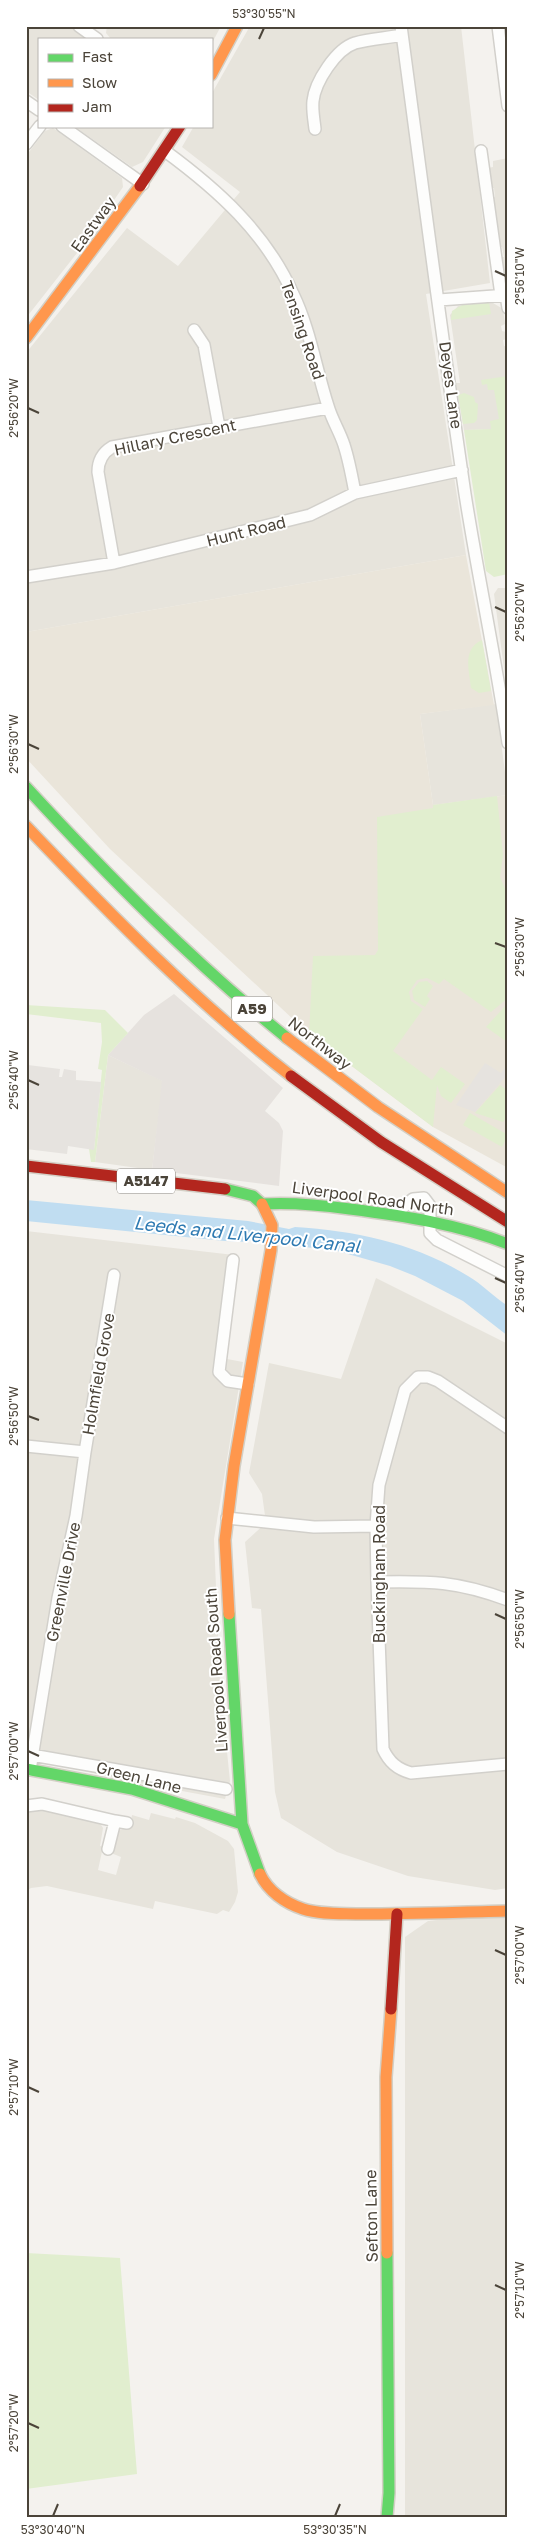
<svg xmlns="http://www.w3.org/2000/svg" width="534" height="2543" viewBox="0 0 534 2543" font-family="'Golos Text',sans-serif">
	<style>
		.residential { fill: #e7e4dc }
		.industrial { fill: #e6e2de }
		.education { fill: #eae5da }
		.green { fill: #e1eecf }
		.parking { fill: #e6e3df }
		.water { fill: #c0ddf1 }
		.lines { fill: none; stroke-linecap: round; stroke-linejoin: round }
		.street-casing { stroke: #d2d0cb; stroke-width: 14 }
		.fast-casing { stroke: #d3cfc5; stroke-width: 14 }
		.slow-casing { stroke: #d3cfc5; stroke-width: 14 }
		.jam-casing { stroke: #d3cfc5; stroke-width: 14 }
		.street { stroke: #fdfdfc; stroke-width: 11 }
		.fast { stroke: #63d668; stroke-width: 11 }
		.slow { stroke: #ff974d; stroke-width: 11 }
		.jam { stroke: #b3261e; stroke-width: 11 }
		.ticks { fill: none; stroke: #4b4439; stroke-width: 2 }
		.labels { text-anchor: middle; stroke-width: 4; stroke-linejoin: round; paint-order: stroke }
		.shield { fill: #fff; stroke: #817c74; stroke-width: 1 }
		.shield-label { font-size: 15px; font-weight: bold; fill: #4b4439 }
		.street-label { font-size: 16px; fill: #4b4439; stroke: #fff }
		.water-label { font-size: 18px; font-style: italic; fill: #2e7ab2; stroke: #fff }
		.neatline { fill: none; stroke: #4b4439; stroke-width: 2 }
		.ticks-label { font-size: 12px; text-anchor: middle; fill: #4b4439 }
	</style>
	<rect width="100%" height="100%" fill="#f4f2ee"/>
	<path class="residential" d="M 26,26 L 69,26 L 88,39 L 39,39 L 39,100 L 26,91 Z
		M 107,26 L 221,26 L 211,45 L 211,39 L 111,39 L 106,33 Z
		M 250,26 L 461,26 L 490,283 L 426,294 L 466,555 L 26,632 L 26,353 L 127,228 L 178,266 L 240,192 L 182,147 L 194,126 L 211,126 L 211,95 Z
		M 74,126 L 166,126 L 143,162 L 132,167 Z
		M 53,128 L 122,178 L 123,187 L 84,244 L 26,318 L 26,156 L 45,131 Z
		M 508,158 L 508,284 L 504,278 L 501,257 L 504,257 L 502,247 L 500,247 L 492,198 L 495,197 L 494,188 L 491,188 L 488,168 L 493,167 L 493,161 Z
		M 493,303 L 503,309 L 505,324 L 501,326 L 502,331 L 506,332 L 507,339 L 503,340 L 504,346 L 508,347 L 508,355 L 505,355 L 508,362 L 508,429 L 464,430 L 456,383 L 460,383 L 450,315 L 458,306 Z
		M 498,588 L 508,588 L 508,698 L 494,594 Z
		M 496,704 L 508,795 L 433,805 L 420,714 Z
		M 108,1055 L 163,1081 L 152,1170 L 95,1162 Z
		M 26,1231 L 234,1255 L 227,1359 L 243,1362 L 214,1539 L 220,1683 L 230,1781 L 225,1799 L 123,1780 L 26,1757 Z
		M 376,1278 L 508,1344 L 508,1888 L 495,1890 L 408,1876 L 337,1852 L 281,1818 L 275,1792 L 261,1609 L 252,1608 L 245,1542 L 266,1523 L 262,1494 L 249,1473 L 269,1363 L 341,1379 Z
		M 36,1809 L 100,1823 L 103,1828 L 100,1846 L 103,1847 L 98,1870 L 116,1875 L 121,1857 L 111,1853 L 117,1832 L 124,1828 L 130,1829 L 132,1815 L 149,1820 L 151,1813 L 175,1819 L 176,1817 L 195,1823 L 228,1841 L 234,1849 L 238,1892 L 235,1902 L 229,1912 L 223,1910 L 217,1914 L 155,1901 L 153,1909 L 47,1886 L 31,1888 L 26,1891 L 26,1812 Z
		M 508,1912 L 508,2517 L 405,2517 L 405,1937 L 428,1921 Z"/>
	<path class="industrial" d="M 174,994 L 283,1088 L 265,1111 L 279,1123 L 283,1131 L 279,1186 L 152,1170 L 162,1081 L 108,1055 L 144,1015 Z"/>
	<path class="education" d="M 466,555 L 494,705 L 420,714 L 433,805 L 508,795 L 508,1168 L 433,1127 L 309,1034 L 110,849 L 26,758 L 26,632 Z"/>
	<path class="green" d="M 489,302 L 491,314 L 451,320 L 452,311 L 462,305 Z
		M 508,376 L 508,574 L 494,577 L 486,571 L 464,430 L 491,429 L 490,421 L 499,419 L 494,390 L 488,390 L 487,384 L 482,385 L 481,380 Z
		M 464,393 L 474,397 L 475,402 L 478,404 L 477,420 L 474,423 L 463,424 L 458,395 Z
		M 482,640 L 491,691 L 479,693 L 471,688 C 469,670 462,649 482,640 Z
		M 497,796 L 503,855 L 500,877 L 508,896 L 508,998 L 491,1012 L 444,979 L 439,984 L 427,978 L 417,980 L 409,992 L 411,1001 L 423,1009 L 393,1051 L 432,1080 L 441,1067 L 465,1084 L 451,1103 L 441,1096 L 437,1085 L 433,1127 L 309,1034 L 313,956 L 375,955 L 378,950 L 377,817 L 433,808 L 433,805 Z
		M 427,981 L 433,986 L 427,996 L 430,999 L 425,1007 L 414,1000 L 412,991 L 419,982 Z
		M 508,1003 L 508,1040 L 507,1042 L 486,1027 Z
		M 26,1005 L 105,1010 L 128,1033 L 108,1055 L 95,1162 L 91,1162 L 89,1149 L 94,1149 L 102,1070 L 98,1069 L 102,1042 L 101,1023 L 26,1014 Z
		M 500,1085 L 508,1091 L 508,1115 L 503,1122 L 475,1113 Z
		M 470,1113 L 508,1135 L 502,1147 L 463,1125 Z
		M 26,2253 L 120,2258 L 137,2474 L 26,2489 Z"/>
	<path class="parking" d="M 485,1063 L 501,1073 L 508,1063 L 508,1074 L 475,1112 L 456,1105 Z
		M 28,1065 L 60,1069 L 59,1077 L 62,1077 L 64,1069 L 76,1071 L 76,1080 L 101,1082 L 94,1150 L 68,1146 L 67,1154 L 26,1149 Z"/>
	<path class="water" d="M 26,1200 L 248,1221 L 289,1229 L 295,1227 C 357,1231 414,1243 468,1276 C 482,1284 494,1297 508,1306 L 508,1336 L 463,1301 L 415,1276 L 390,1266 L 334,1250 L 294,1246 L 282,1241 L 256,1238 L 247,1242 L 225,1241 L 26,1221 Z"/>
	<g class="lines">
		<g class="street-casing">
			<path id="street" d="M 79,26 L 97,39
				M 401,26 C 422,182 442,338 465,494 C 478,577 496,659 508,743
				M 498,26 L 508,106
				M 26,101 L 39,110
				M 62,126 L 143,184
				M 315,129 C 314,120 312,110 313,101 C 315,82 336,49 355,43 C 370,39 387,38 402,35
				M 26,144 L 40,126
				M 165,151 C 218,190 266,233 293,294 C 310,329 316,369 328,406 C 332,420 340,432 344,445 C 349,460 352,477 355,493
				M 481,151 L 501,295
				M 506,295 L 508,308
				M 439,300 L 508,295
				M 194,330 L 204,345 L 219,427
				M 114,563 L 98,472 C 98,461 102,453 112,447 L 328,408
				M 26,577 L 114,563 L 310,515 L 355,493 L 462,470
				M 395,1214 L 413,1199 L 424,1198 L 430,1206 L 430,1233 L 437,1240 L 508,1276
				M 233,1260 L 219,1372 L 228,1381 L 248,1384
				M 508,1428 L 438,1381 L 428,1377 L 418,1377 L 405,1390 L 379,1485 L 376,1526 L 377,1582 L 383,1749 C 389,1762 397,1769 411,1773 L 508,1764
				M 26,1446 L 85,1452 L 76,1516 L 58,1598 L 30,1770
				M 85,1452 L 114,1275
				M 227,1518 L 314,1527 L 376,1526
				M 377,1582 C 430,1581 457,1581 508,1600
				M 26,1754 L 226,1789
				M 26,1806 L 42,1804 L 115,1821
				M 108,1849 L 115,1821 L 127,1823"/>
		</g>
		<g class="fast-casing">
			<path id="fast" d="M 26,787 C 108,876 193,962 287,1038
				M 225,1189 L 253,1196 L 262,1204 C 292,1202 321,1205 350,1209 C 405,1216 457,1224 508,1244
				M 229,1614 L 242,1824 L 260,1874
				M 26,1769 L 132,1789 L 242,1824
				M 387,2517 L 389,2493 L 387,2253"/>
		</g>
		<g class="slow-casing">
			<path id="slow" d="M 211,75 L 237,26
				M 26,338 L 140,186
				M 26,826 C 110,914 195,1001 291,1076
				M 287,1038 L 378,1107 L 508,1193
				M 229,1614 L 225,1540 L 234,1466 L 271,1250 L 272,1225 L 262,1204
				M 260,1874 C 268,1891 285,1903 303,1909 C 322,1915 343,1913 363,1914 C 412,1914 460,1912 508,1911
				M 387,2253 L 386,2077 L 391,2009"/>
		</g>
		<g class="jam-casing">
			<path id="jam" d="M 140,186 L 180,126
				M 291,1076 L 381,1142 L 508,1222
				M 26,1166 L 225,1189
				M 391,2009 L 397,1914"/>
		</g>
		<use href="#street" class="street"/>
		<use href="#fast" class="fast"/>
		<use href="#slow" class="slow"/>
		<use href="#jam" class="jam"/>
	</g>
	<path class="ticks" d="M 259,39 L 264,28M 495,271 L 506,276M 28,408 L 39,413M 495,607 L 506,612M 28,744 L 39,749M 495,943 L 506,947M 28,1080 L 39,1085M 495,1278 L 506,1283M 28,1416 L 39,1420M 495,1614 L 506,1619M 28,1751 L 39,1756M 495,1950 L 506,1955M 28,2087 L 39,2092M 495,2285 L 506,2290M 28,2423 L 39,2428M 53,2516 L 58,2504M 335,2516 L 340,2504"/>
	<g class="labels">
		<g class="shield">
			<rect x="232" y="996.5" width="40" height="25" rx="4"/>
			<rect x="117" y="1168.5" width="58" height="25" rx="4"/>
		</g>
		<g class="shield-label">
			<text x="252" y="1014">A59</text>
			<text x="146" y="1186">A5147</text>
		</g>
		<g class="street-label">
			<text transform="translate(93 224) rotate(-54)" y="6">Eastway</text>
			<text transform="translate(303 330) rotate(71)" y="6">Tensing Road</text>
			<text transform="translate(451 385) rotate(82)" y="6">Deyes Lane</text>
			<text transform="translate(175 437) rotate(-12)" y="6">Hillary Crescent</text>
			<text transform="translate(246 531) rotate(-14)" y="6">Hunt Road</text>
			<text transform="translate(320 1043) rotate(38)" y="6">Northway</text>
			<text transform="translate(373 1198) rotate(8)" y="6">Liverpool Road North</text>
			<text transform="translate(98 1374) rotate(-80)" y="6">Holmfield Grove</text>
			<text transform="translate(379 1574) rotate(-90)" y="6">Buckingham Road</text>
			<text transform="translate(63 1582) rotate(-79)" y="6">Greenville Drive</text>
			<text transform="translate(216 1670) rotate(-94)" y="6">Liverpool Road South</text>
			<text transform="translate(139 1777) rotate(14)" y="6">Green Lane</text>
			<text transform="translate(371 2216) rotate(-91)" y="6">Sefton Lane</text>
		</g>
		<g class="water-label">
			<text transform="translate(247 1235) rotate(6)" y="6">Leeds and Liverpool Canal</text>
		</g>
	</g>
	<rect width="534" height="2543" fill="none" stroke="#ffffff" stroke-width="55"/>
	<rect x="38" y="38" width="175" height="90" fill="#ffffff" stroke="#b7b4b0"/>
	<rect x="48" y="54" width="25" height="8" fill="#63d668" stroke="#b7b4b0"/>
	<text x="82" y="62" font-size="15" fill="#4b4439">Fast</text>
	<rect x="48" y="79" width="25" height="8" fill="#ff974d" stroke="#b7b4b0"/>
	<text x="82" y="88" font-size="15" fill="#4b4439">Slow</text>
	<rect x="48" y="104" width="25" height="8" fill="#b3261e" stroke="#b7b4b0"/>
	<text x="82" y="112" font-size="15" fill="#4b4439">Jam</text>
	<rect x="28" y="28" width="478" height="2488" class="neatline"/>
	<g class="ticks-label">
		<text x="264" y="18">53°30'55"N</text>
		<text transform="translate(520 276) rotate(-90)" y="4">2°56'10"W</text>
		<text transform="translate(14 408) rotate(-90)" y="4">2°56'20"W</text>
		<text transform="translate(520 612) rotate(-90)" y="4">2°56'20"W</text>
		<text transform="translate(14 744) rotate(-90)" y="4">2°56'30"W</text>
		<text transform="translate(520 947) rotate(-90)" y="4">2°56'30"W</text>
		<text transform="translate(14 1080) rotate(-90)" y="4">2°56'40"W</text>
		<text transform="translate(520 1283) rotate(-90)" y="4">2°56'40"W</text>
		<text transform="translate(14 1416) rotate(-90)" y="4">2°56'50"W</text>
		<text transform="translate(520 1619) rotate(-90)" y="4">2°56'50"W</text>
		<text transform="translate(14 1751) rotate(-90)" y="4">2°57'00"W</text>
		<text transform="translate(520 1955) rotate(-90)" y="4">2°57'00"W</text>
		<text transform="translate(14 2087) rotate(-90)" y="4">2°57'10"W</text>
		<text transform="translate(520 2290) rotate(-90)" y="4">2°57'10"W</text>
		<text transform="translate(14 2423) rotate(-90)" y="4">2°57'20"W</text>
		<text x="53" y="2534">53°30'40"N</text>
		<text x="335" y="2534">53°30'35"N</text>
	</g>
</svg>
